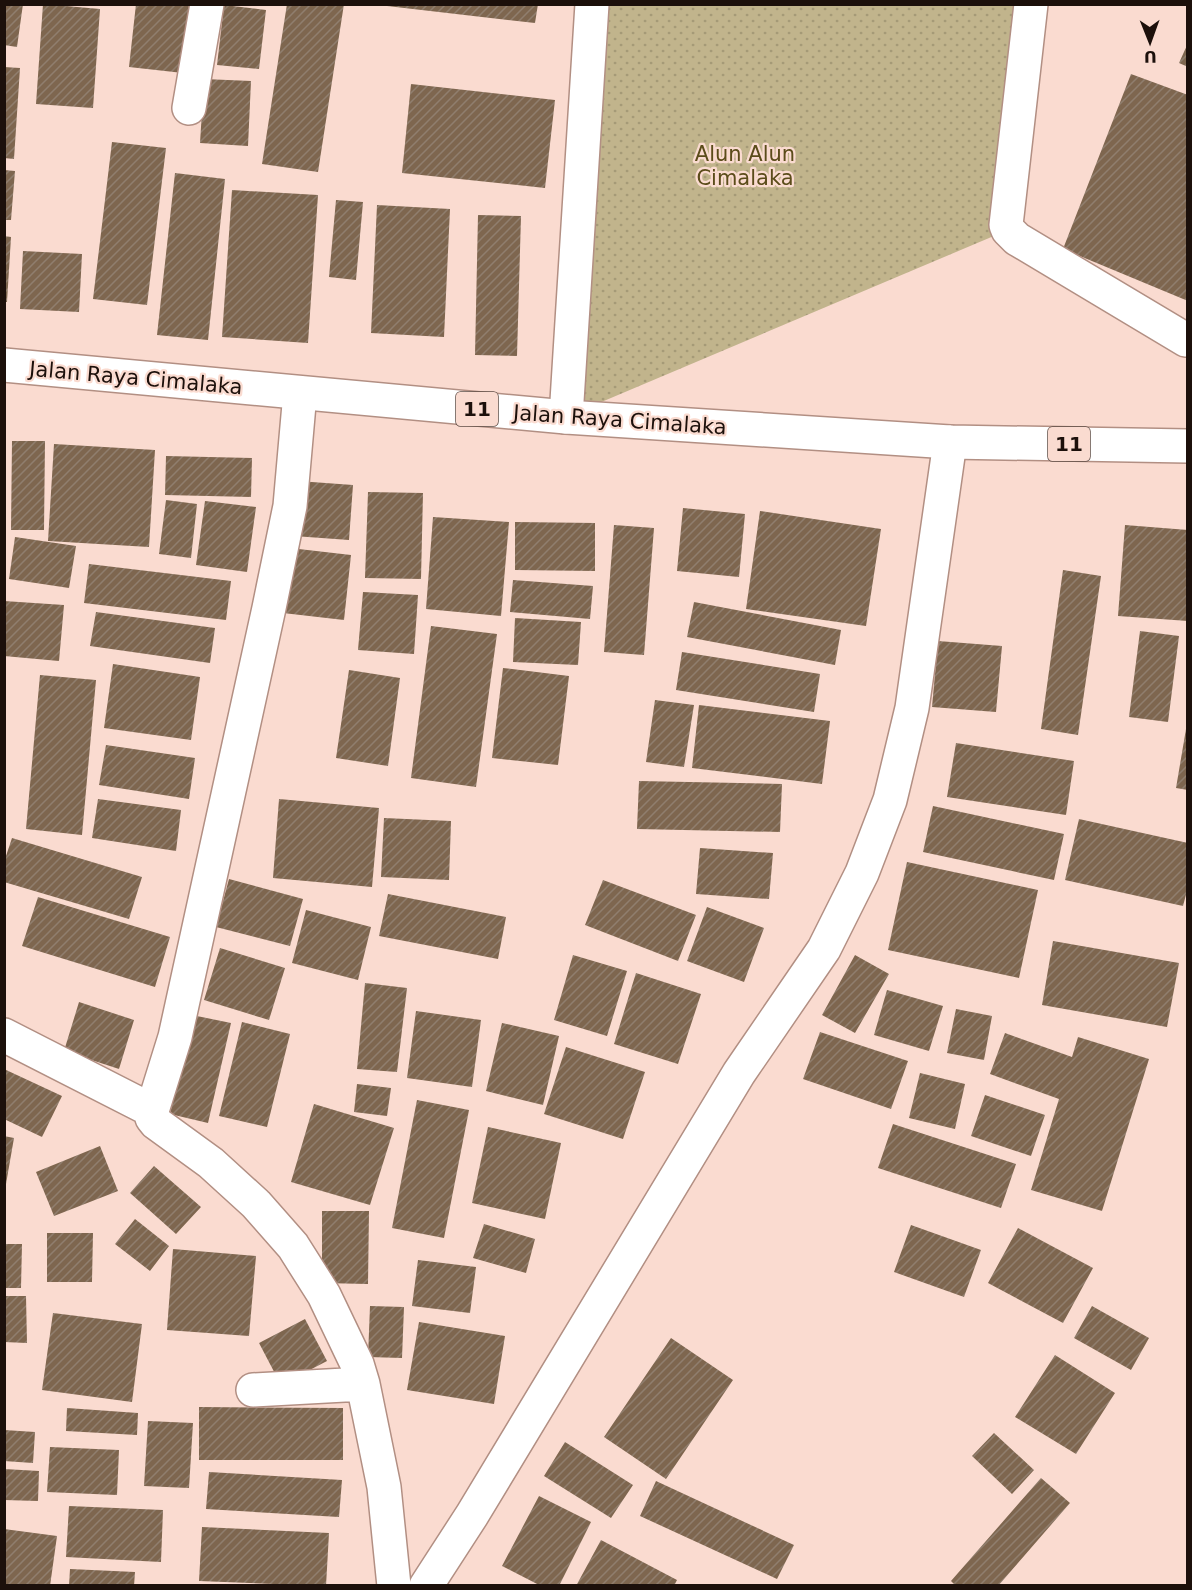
<svg xmlns="http://www.w3.org/2000/svg" width="1192" height="1590" viewBox="0 0 1192 1590" font-family="'DejaVu Sans',sans-serif">
	<style>
		.park { fill: url(#park-dots) }
		.building { fill: url(#building-hatch) }
		.lines { fill: none; stroke-linecap: round; stroke-linejoin: round }
		.street-casing { stroke: #b28f83; stroke-width: 36 }
		.secondary-casing { stroke: #b28f83; stroke-width: 36 }
		.highway-casing { stroke: #b28f83; stroke-width: 36 }
		.street { stroke: #fff; stroke-width: 33 }
		.secondary { stroke: #fff; stroke-width: 33 }
		.highway { stroke: #fff; stroke-width: 33 }
		.labels { text-anchor: middle; stroke-width: 4.5; stroke-linejoin: round; paint-order: stroke }
		.shield { fill: #fadbd0; stroke: #5f4d46; stroke-width: 1.5 }
		.shield-label { font-size: 20px; font-weight: bold; fill: #1c100b }
		.park-label { font-size: 21px; fill: #5b4c1a; stroke: #fadbd0 }
		.street-label { font-size: 21px; fill: #1c100b; stroke: #fadbd0 }
	</style>
	<defs>
		<pattern id="park-dots" width="8" height="8" patternUnits="userSpaceOnUse" patternTransform="scale(1.5)"><rect width="8" height="8" fill="#c1b48c"/><path d="M2 2h.1M6 6h.1" fill="none" stroke="#a59a77" stroke-width="1.8" stroke-linecap="round"/></pattern>
		<pattern id="building-hatch" width="6" height="6" patternUnits="userSpaceOnUse" patternTransform="scale(1.5)"><rect width="6" height="6" fill="#7e664f"/><path d="M-1 1l2-2M0 6l6-6M5 7l2-2" fill="none" stroke="#907e6e"/></pattern>
	</defs>
	<rect width="100%" height="100%" fill="#fadbd0"/>
	<path class="park" d="M 592,5 L 1031,5 L 1008,230 L 566,417 Z"/>
	<path class="building" d="M 4,4 L 23,4 L 17,47 L 4,45 Z
		M 43,4 L 100,9 L 93,108 L 36,104 Z
		M 136,4 L 191,4 L 183,73 L 129,67 Z
		M 287,4 L 344,4 L 318,172 L 262,164 Z
		M 387,4 L 538,4 L 535,23 L 387,6 Z
		M 224,5 L 266,10 L 259,69 L 217,65 Z
		M 1188,43 L 1188,67 L 1179,63 Z
		M 4,67 L 20,68 L 14,159 L 4,158 Z
		M 1131,74 L 1188,95 L 1188,301 L 1063,249 Z
		M 204,79 L 251,81 L 248,146 L 200,143 Z
		M 411,84 L 555,100 L 545,188 L 402,173 Z
		M 112,142 L 166,148 L 147,305 L 93,299 Z
		M 4,170 L 15,171 L 11,220 L 4,220 Z
		M 175,173 L 225,179 L 208,340 L 157,335 Z
		M 232,190 L 318,195 L 308,343 L 222,337 Z
		M 336,200 L 363,202 L 356,280 L 329,277 Z
		M 377,205 L 450,209 L 444,337 L 371,333 Z
		M 478,215 L 521,216 L 517,356 L 475,355 Z
		M 4,236 L 11,237 L 7,302 L 4,302 Z
		M 23,251 L 82,254 L 79,312 L 20,309 Z
		M 12,441 L 45,441 L 44,530 L 11,530 Z
		M 54,444 L 155,450 L 149,547 L 48,541 Z
		M 166,456 L 252,458 L 251,497 L 165,495 Z
		M 298,481 L 353,485 L 349,540 L 294,536 Z
		M 368,492 L 423,493 L 421,579 L 365,578 Z
		M 166,500 L 197,504 L 191,558 L 159,554 Z
		M 205,501 L 256,507 L 247,572 L 196,565 Z
		M 683,508 L 745,514 L 739,577 L 677,571 Z
		M 760,511 L 881,529 L 866,626 L 746,609 Z
		M 433,517 L 509,522 L 501,616 L 426,609 Z
		M 515,522 L 595,523 L 595,571 L 515,570 Z
		M 614,525 L 654,528 L 644,655 L 604,652 Z
		M 1125,525 L 1188,530 L 1188,621 L 1118,616 Z
		M 15,537 L 76,546 L 69,588 L 9,579 Z
		M 290,548 L 351,555 L 344,620 L 283,613 Z
		M 89,564 L 231,581 L 226,620 L 84,603 Z
		M 1063,570 L 1101,576 L 1078,735 L 1041,729 Z
		M 513,580 L 593,586 L 590,619 L 510,612 Z
		M 363,592 L 418,595 L 414,654 L 358,650 Z
		M 4,601 L 64,605 L 59,661 L 4,656 Z
		M 694,602 L 841,630 L 835,665 L 687,637 Z
		M 96,612 L 215,628 L 210,663 L 90,646 Z
		M 515,618 L 581,622 L 578,665 L 513,662 Z
		M 431,626 L 497,634 L 476,787 L 411,778 Z
		M 1140,631 L 1179,636 L 1168,722 L 1129,717 Z
		M 938,641 L 1002,646 L 996,712 L 932,707 Z
		M 682,652 L 820,674 L 814,712 L 676,690 Z
		M 113,664 L 200,677 L 191,740 L 104,728 Z
		M 503,668 L 569,676 L 558,765 L 492,758 Z
		M 349,670 L 400,678 L 388,766 L 336,758 Z
		M 40,675 L 96,680 L 82,835 L 26,829 Z
		M 655,700 L 694,705 L 684,767 L 646,762 Z
		M 699,705 L 830,721 L 822,784 L 692,768 Z
		M 1186,729 L 1188,729 L 1188,790 L 1176,788 Z
		M 956,743 L 1074,761 L 1066,815 L 947,797 Z
		M 106,745 L 195,758 L 189,799 L 99,785 Z
		M 639,781 L 782,784 L 780,832 L 637,829 Z
		M 98,799 L 181,810 L 176,851 L 92,838 Z
		M 279,799 L 379,808 L 372,887 L 273,878 Z
		M 933,806 L 1064,834 L 1054,880 L 923,852 Z
		M 384,818 L 451,821 L 449,880 L 381,877 Z
		M 1079,819 L 1188,843 L 1188,887 L 1183,906 L 1065,880 Z
		M 12,838 L 142,877 L 129,919 L 4,882 L 4,862 Z
		M 700,848 L 773,853 L 769,899 L 696,894 Z
		M 907,862 L 1038,890 L 1019,978 L 888,950 Z
		M 229,879 L 303,899 L 290,946 L 216,927 Z
		M 603,880 L 696,915 L 678,961 L 585,925 Z
		M 388,894 L 506,917 L 498,959 L 379,936 Z
		M 38,897 L 170,937 L 155,987 L 22,946 Z
		M 707,907 L 764,928 L 744,982 L 687,961 Z
		M 306,910 L 371,927 L 358,980 L 292,963 Z
		M 1053,941 L 1179,963 L 1167,1027 L 1042,1005 Z
		M 220,948 L 285,968 L 269,1020 L 204,1000 Z
		M 573,955 L 627,971 L 607,1036 L 554,1020 Z
		M 855,955 L 889,974 L 855,1033 L 822,1015 Z
		M 636,973 L 701,994 L 678,1064 L 614,1044 Z
		M 365,983 L 407,988 L 397,1072 L 357,1069 Z
		M 887,990 L 943,1006 L 929,1051 L 874,1035 Z
		M 79,1002 L 134,1020 L 119,1069 L 64,1051 Z
		M 956,1009 L 992,1016 L 984,1060 L 947,1053 Z
		M 416,1011 L 481,1020 L 472,1087 L 407,1078 Z
		M 192,1015 L 231,1023 L 208,1123 L 170,1114 Z
		M 242,1022 L 290,1034 L 267,1127 L 219,1116 Z
		M 502,1023 L 559,1036 L 543,1105 L 486,1091 Z
		M 820,1032 L 908,1061 L 891,1109 L 803,1079 Z
		M 1005,1033 L 1072,1057 L 1078,1037 L 1149,1059 L 1102,1211 L 1031,1190 L 1059,1099 L 990,1074 Z
		M 566,1047 L 645,1072 L 623,1139 L 544,1114 Z
		M 4,1069 L 62,1096 L 42,1137 L 4,1119 Z
		M 920,1073 L 965,1084 L 955,1129 L 909,1118 Z
		M 357,1084 L 391,1088 L 387,1116 L 354,1112 Z
		M 985,1095 L 1045,1115 L 1031,1156 L 971,1136 Z
		M 417,1100 L 469,1110 L 444,1238 L 392,1228 Z
		M 314,1104 L 394,1128 L 370,1205 L 291,1182 Z
		M 893,1124 L 1016,1164 L 1001,1208 L 878,1168 Z
		M 488,1127 L 561,1143 L 545,1219 L 472,1203 Z
		M 4,1136 L 14,1138 L 6,1184 L 4,1184 Z
		M 100,1146 L 118,1191 L 54,1216 L 36,1172 Z
		M 154,1166 L 201,1207 L 176,1234 L 130,1193 Z
		M 322,1211 L 369,1211 L 368,1284 L 322,1283 Z
		M 135,1219 L 169,1246 L 150,1271 L 115,1244 Z
		M 484,1224 L 535,1239 L 526,1273 L 473,1258 Z
		M 911,1225 L 981,1250 L 964,1297 L 894,1272 Z
		M 1018,1228 L 1093,1268 L 1063,1323 L 988,1283 Z
		M 47,1233 L 93,1233 L 92,1282 L 47,1282 Z
		M 4,1244 L 22,1244 L 21,1288 L 4,1288 Z
		M 173,1249 L 256,1256 L 249,1336 L 167,1330 Z
		M 418,1260 L 476,1267 L 470,1313 L 412,1306 Z
		M 4,1296 L 26,1296 L 27,1343 L 4,1342 Z
		M 370,1306 L 404,1307 L 402,1358 L 368,1357 Z
		M 1092,1306 L 1149,1338 L 1131,1370 L 1074,1338 Z
		M 53,1313 L 142,1324 L 132,1402 L 42,1390 Z
		M 305,1319 L 327,1361 L 281,1385 L 259,1343 Z
		M 419,1322 L 505,1336 L 494,1404 L 407,1390 Z
		M 671,1338 L 733,1380 L 666,1479 L 604,1437 Z
		M 1055,1355 L 1115,1393 L 1076,1454 L 1015,1417 Z
		M 199,1407 L 343,1408 L 343,1460 L 199,1460 Z
		M 67,1408 L 138,1413 L 137,1435 L 66,1431 Z
		M 148,1421 L 193,1423 L 189,1488 L 144,1486 Z
		M 4,1430 L 35,1432 L 33,1463 L 4,1461 Z
		M 994,1433 L 1034,1470 L 1012,1494 L 972,1456 Z
		M 565,1442 L 633,1485 L 611,1518 L 544,1476 Z
		M 50,1447 L 119,1450 L 117,1495 L 47,1492 Z
		M 4,1469 L 39,1471 L 38,1501 L 4,1500 Z
		M 209,1472 L 342,1480 L 339,1517 L 206,1509 Z
		M 1041,1478 L 1070,1503 L 998,1586 L 956,1586 L 951,1581 Z
		M 656,1481 L 794,1545 L 777,1579 L 640,1516 Z
		M 539,1496 L 591,1522 L 559,1586 L 541,1586 L 502,1566 Z
		M 69,1506 L 163,1510 L 161,1562 L 66,1557 Z
		M 202,1527 L 329,1533 L 326,1586 L 199,1581 Z
		M 4,1529 L 57,1536 L 50,1586 L 4,1586 Z
		M 601,1540 L 677,1580 L 674,1586 L 576,1586 Z
		M 70,1569 L 135,1572 L 134,1586 L 69,1586 Z"/>
	<g class="lines">
		<g class="street-casing">
			<path id="street" d="M 1031,4 L 1006,225 L 1008,230 L 1017,239 L 1186,340
				M 189,108 L 207,4
				M 566,417 L 592,4
				M 4,1035 L 151,1110
				M 363,1384 L 384,1487 L 394,1586
				M 253,1390 L 363,1384 L 357,1364 L 324,1295 L 293,1246 L 256,1204 L 211,1163 L 156,1123 L 152,1118 L 151,1114 L 175,1037 L 269,608 L 290,506 L 300,393"/>
		</g>
		<g class="secondary-casing">
			<path id="secondary" d="M 426,1586 L 472,1515 L 739,1073 L 824,949 L 862,873 L 890,800 L 912,708 L 950,442"/>
		</g>
		<g class="highway-casing">
			<path id="highway" d="M 4,365 L 566,417 L 950,442 L 1188,446"/>
		</g>
		<use href="#street" class="street"/>
		<use href="#secondary" class="secondary"/>
		<use href="#highway" class="highway"/>
	</g>
	<g class="labels">
		<g class="shield">
			<rect x="456" y="392" width="42" height="34" rx="4.5"/>
			<rect x="1048" y="427" width="42" height="34" rx="4.5"/>
		</g>
		<g class="shield-label">
			<text x="477" y="416">11</text>
			<text x="1069" y="451">11</text>
		</g>
		<g class="park-label">
			<text x="745" y="161">Alun Alun<tspan x="745" dy="24">Cimalaka</tspan></text>
		</g>
		<g class="street-label">
			<text transform="translate(136 378) rotate(5)" y="7">Jalan Raya Cimalaka</text>
			<text transform="translate(620 420) rotate(4)" y="7">Jalan Raya Cimalaka</text>
		</g>
	</g>
	<rect width="1192" height="1590" fill="none" stroke="#1c100b" stroke-width="12"/>
	<g transform="translate(1150 42) rotate(179)" stroke="#fadbd0" stroke-width="4.5" paint-order="stroke">
	<path d="M0-4.5L10 22L0 15L-10 22Z" fill="#1c100b"/>
	<text y="-9" font-size="16" font-weight="bold" text-anchor="middle" fill="#1c100b">U</text>
	</g>
</svg>
